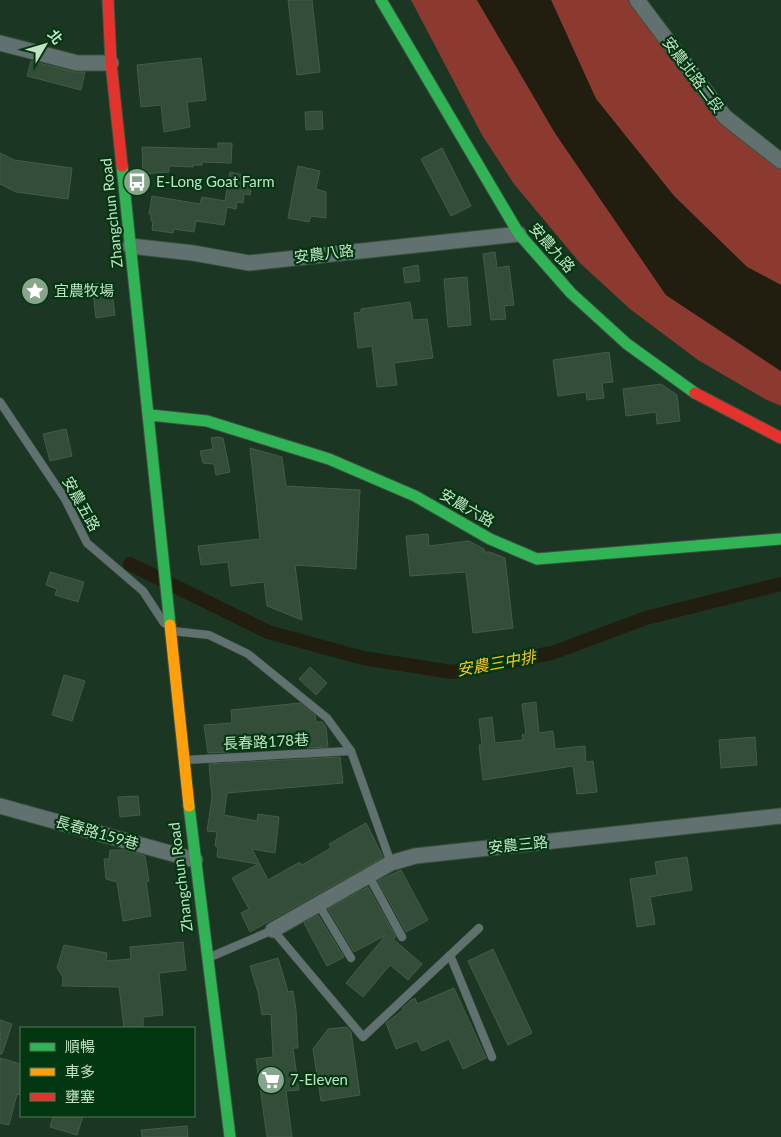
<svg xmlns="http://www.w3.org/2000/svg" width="781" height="1137" viewBox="0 0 781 1137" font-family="Lato,'Noto Sans TC',sans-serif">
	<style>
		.green { fill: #8c392f }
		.water { fill: #211e0f }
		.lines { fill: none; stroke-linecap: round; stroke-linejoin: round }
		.canal { stroke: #211e0f; stroke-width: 14 }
		.building { fill: #334d39; stroke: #445c48 }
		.lane-casing { stroke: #3b5240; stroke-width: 9 }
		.street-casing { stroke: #3b5240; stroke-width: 17 }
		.fast-casing { stroke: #3b5240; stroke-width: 13 }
		.slow-casing { stroke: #3b5240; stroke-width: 13 }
		.jam-casing { stroke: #3b5240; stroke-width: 13 }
		.lane { stroke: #61716f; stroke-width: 8 }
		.street { stroke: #61716f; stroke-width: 15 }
		.fast { stroke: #30b455; stroke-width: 11 }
		.slow { stroke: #ff9f0a; stroke-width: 11 }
		.jam { stroke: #e5322d; stroke-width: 11 }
		.labels { text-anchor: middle; stroke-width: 4.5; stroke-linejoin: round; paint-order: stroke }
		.street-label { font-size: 15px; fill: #c0e1c4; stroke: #023711 }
		.poi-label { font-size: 15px; fill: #c0e1c4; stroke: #023711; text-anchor: start }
		.water-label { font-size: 16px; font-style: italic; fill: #f9c41f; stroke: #023711 }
	</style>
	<rect width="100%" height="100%" fill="#1b3622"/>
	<path class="green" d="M 411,0 L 477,0 L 555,133 L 666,295 L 781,371 L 781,406 L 765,399 L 698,360 L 630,309 L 580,263 L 514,184 L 482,135 Z
		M 551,0 L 637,0 L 725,117 L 781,161 L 781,285 L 747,267 L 674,196 L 596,99 Z"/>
	<path class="water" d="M 477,0 L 551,0 L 596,99 L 674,196 L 747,267 L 781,285 L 781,371 L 666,295 L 555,133 Z"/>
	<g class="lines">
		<path class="canal" d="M 130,564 L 268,632 L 363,658 L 452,672 L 552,653 L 646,618 L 781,584"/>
	</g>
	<path class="building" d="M 288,0 L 312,0 L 320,72 L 297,75 Z
		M 201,58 L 206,100 L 187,102 L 190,127 L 164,132 L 161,105 L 141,107 L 137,65 Z
		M 31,61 L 75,72 L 85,72 L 81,90 L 27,76 Z
		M 322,111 L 323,129 L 306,130 L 305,112 Z
		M 218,143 L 232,143 L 231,163 L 202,162 L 202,165 L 193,165 L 193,167 L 169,166 L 169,172 L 143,174 L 142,147 L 218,149 Z
		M 442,148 L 471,206 L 451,216 L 421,159 Z
		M 0,153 L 14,160 L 72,168 L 68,199 L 16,192 L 0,184 Z
		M 298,166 L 320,171 L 316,189 L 326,192 L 326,218 L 311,216 L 309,222 L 288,218 Z
		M 230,172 L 247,176 L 246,182 L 252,183 L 250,195 L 244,194 L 243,203 L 237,202 L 236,209 L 227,207 L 224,225 L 196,221 L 194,232 L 174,229 L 173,233 L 152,230 L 153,221 L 151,221 L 151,214 L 149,214 L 152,196 L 200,204 L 202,197 L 225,201 Z
		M 495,252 L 497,268 L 509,266 L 514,305 L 504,306 L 506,319 L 491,320 L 483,254 Z
		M 418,265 L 420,281 L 405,283 L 403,268 Z
		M 467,277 L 471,325 L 448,327 L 444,279 Z
		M 111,282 L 115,315 L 96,318 L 92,284 Z
		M 410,302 L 413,320 L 427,319 L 433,358 L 394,363 L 397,385 L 377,387 L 372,346 L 358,348 L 354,313 L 361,312 L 361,309 Z
		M 609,352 L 613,382 L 602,383 L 604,398 L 587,400 L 586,392 L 558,396 L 553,360 Z
		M 661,384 L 677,395 L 680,421 L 657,424 L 656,412 L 626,416 L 623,389 Z
		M 66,429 L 72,456 L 50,461 L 43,434 Z
		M 217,437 L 223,438 L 230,472 L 216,475 L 214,464 L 203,463 L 200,451 L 213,449 L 211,438 Z
		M 250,448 L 282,457 L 286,486 L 360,490 L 356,569 L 295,565 L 302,620 L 267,606 L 264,582 L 231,586 L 228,562 L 201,565 L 198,546 L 260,539 Z
		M 428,534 L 429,546 L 469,541 L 484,549 L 484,552 L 490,552 L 505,558 L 513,628 L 473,633 L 466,572 L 410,576 L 406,536 Z
		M 50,572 L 84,582 L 78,602 L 55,595 L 57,589 L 46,585 Z
		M 310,667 L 327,683 L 316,695 L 299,679 Z
		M 64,675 L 85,681 L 72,721 L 52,715 Z
		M 536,702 L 539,733 L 553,731 L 555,749 L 585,746 L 586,762 L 593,761 L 597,792 L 577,794 L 573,766 L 483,780 L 479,745 L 482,745 L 479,719 L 492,717 L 495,743 L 523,740 L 522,735 L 526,734 L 522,704 Z
		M 300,703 L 315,715 L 316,722 L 322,722 L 326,727 L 328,747 L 307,748 L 306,734 L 228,741 L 229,752 L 208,753 L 204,725 L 232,723 L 231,710 Z
		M 755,737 L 757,765 L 721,768 L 719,740 Z
		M 340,757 L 343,783 L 227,793 L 224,815 L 257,821 L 258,814 L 279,817 L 275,853 L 252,849 L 268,880 L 300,862 L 302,865 L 331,848 L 329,844 L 366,823 L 383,857 L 250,932 L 241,913 L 249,909 L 232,878 L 258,864 L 217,857 L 218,847 L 215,846 L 217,832 L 207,831 L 212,798 L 209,764 Z
		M 138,796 L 140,815 L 120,817 L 118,797 Z
		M 110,850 L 125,850 L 145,856 L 149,881 L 146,882 L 151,916 L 123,921 L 117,882 L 106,879 L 104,859 L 109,859 Z
		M 687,857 L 692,890 L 650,897 L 655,924 L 637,927 L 630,879 L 657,875 L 655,862 Z
		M 401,870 L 428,920 L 406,932 L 378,881 Z
		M 368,887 L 396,937 L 393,939 L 422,964 L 408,980 L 390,965 L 363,997 L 346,983 L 386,935 L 354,952 L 328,909 Z
		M 318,915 L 344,957 L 327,966 L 304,923 Z
		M 183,942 L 186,970 L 159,973 L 163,1015 L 143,1017 L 143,1028 L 124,1028 L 119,987 L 62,986 L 63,977 L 57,968 L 64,945 L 107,953 L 106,961 L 131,959 L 130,947 Z
		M 493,949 L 532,1033 L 508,1045 L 468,961 Z
		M 278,958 L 288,992 L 293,991 L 296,1010 L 298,1048 L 293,1048 L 299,1090 L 286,1091 L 292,1137 L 267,1137 L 256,1059 L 273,1057 L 271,1014 L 262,1015 L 258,992 L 250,966 Z
		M 454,988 L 486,1058 L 463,1069 L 449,1039 L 422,1051 L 417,1041 L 396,1049 L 386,1023 L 403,1010 L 402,1008 L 410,1001 L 415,998 L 417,1004 Z
		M 0,1020 L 12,1024 L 2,1054 L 0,1054 Z
		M 347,1027 L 351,1032 L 360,1095 L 321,1101 L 313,1049 L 328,1029 Z
		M 0,1058 L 21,1064 L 21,1095 L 17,1094 L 9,1125 L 0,1123 Z
		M 53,1116 L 83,1116 L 77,1135 L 50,1127 Z
		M 187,1126 L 188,1137 L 142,1137 L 141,1130 Z"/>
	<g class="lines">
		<g class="lane-casing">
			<path id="lane" d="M 0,402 L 65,499 L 87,543 L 143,591 L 164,623
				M 172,631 L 209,635 L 248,654 L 327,718 L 351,751 L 391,863
				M 185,760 L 351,751
				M 369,876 L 402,937
				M 319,905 L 351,958
				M 450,955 L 492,1057
				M 208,958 L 273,930 L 363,1037 L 479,928"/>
		</g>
		<g class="street-casing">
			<path id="street" d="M 637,0 L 725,117 L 781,161
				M 0,43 L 77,63 L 111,63
				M 130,246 L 193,253 L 249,263 L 519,234
				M 0,806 L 195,860
				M 273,930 L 391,863 L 415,856 L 781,816"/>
		</g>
		<g class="fast-casing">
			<path id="fast" d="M 381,0 L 519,234 L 571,293 L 627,344 L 695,393
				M 122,166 L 170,625
				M 150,415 L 207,421 L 329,459 L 415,496 L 490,539 L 537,559 L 781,539
				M 189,806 L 230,1137"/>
		</g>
		<g class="slow-casing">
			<path id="slow" d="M 170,625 L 189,806"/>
		</g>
		<g class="jam-casing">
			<path id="jam" d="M 108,0 L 111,63 L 122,166
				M 695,393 L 781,438"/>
		</g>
		<use href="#lane" class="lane"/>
		<use href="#street" class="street"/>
		<use href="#fast" class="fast"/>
		<use href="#slow" class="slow"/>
		<use href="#jam" class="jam"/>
	</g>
	<defs>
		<g id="bus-disc" transform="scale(1.4375)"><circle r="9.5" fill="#86a58b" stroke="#023711"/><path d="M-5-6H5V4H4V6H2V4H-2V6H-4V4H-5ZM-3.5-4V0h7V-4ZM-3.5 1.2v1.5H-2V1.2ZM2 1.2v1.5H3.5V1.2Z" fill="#fff"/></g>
		<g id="sight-disc" transform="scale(1.4375)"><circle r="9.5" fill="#86a58b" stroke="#023711"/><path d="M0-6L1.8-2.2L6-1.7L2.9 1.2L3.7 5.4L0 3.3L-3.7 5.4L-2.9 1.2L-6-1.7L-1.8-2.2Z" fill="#fff"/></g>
		<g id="supermarket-disc" transform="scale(1.4375)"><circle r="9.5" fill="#86a58b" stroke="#023711"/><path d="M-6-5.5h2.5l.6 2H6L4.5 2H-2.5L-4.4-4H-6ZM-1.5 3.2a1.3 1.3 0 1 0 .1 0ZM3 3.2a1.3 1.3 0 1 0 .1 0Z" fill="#fff"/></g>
	</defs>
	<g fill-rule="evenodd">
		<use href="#bus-disc" x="137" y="182"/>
		<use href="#sight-disc" x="35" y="291"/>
		<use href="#supermarket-disc" x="271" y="1080"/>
	</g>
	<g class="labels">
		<g class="street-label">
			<text transform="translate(693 75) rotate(53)" y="5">安農北路二段</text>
			<text transform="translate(112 213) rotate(-96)" y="5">Zhangchun Road</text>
			<text transform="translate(552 248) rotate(49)" y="5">安農九路</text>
			<text transform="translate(324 254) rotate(-7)" y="5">安農八路</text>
			<text transform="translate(81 504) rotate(61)" y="5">安農五路</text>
			<text transform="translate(467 508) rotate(30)" y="5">安農六路</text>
			<text transform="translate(266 742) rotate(-3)" y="5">長春路178巷</text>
			<text transform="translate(97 833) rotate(16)" y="5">長春路159巷</text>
			<text transform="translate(518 845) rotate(-6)" y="5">安農三路</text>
			<text transform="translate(181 877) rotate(-97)" y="5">Zhangchun Road</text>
		</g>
		<g class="poi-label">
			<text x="156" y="187">E-Long Goat Farm</text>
			<text x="54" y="296">宜農牧場</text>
			<text x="290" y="1085">7-Eleven</text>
		</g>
		<g class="water-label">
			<text transform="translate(496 663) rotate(-10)" y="6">安農三中排</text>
		</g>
	</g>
	<rect x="20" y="1027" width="175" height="90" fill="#023711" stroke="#4e7b59"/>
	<rect x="30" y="1043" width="25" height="8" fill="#30b455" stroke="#4e7b59"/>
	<text x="65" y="1052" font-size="15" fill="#c0e1c4">順暢</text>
	<rect x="30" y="1068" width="25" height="8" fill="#ff9f0a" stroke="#4e7b59"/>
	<text x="65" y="1077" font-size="15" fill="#c0e1c4">車多</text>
	<rect x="30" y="1093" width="25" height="8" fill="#e5322d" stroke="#4e7b59"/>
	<text x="65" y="1102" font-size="15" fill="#c0e1c4">壅塞</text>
	<g transform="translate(45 45) rotate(52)" stroke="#023711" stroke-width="4" paint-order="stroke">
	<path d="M0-4L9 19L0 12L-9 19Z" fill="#c0e1c4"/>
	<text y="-8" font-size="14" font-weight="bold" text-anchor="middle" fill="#c0e1c4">北</text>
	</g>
</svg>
